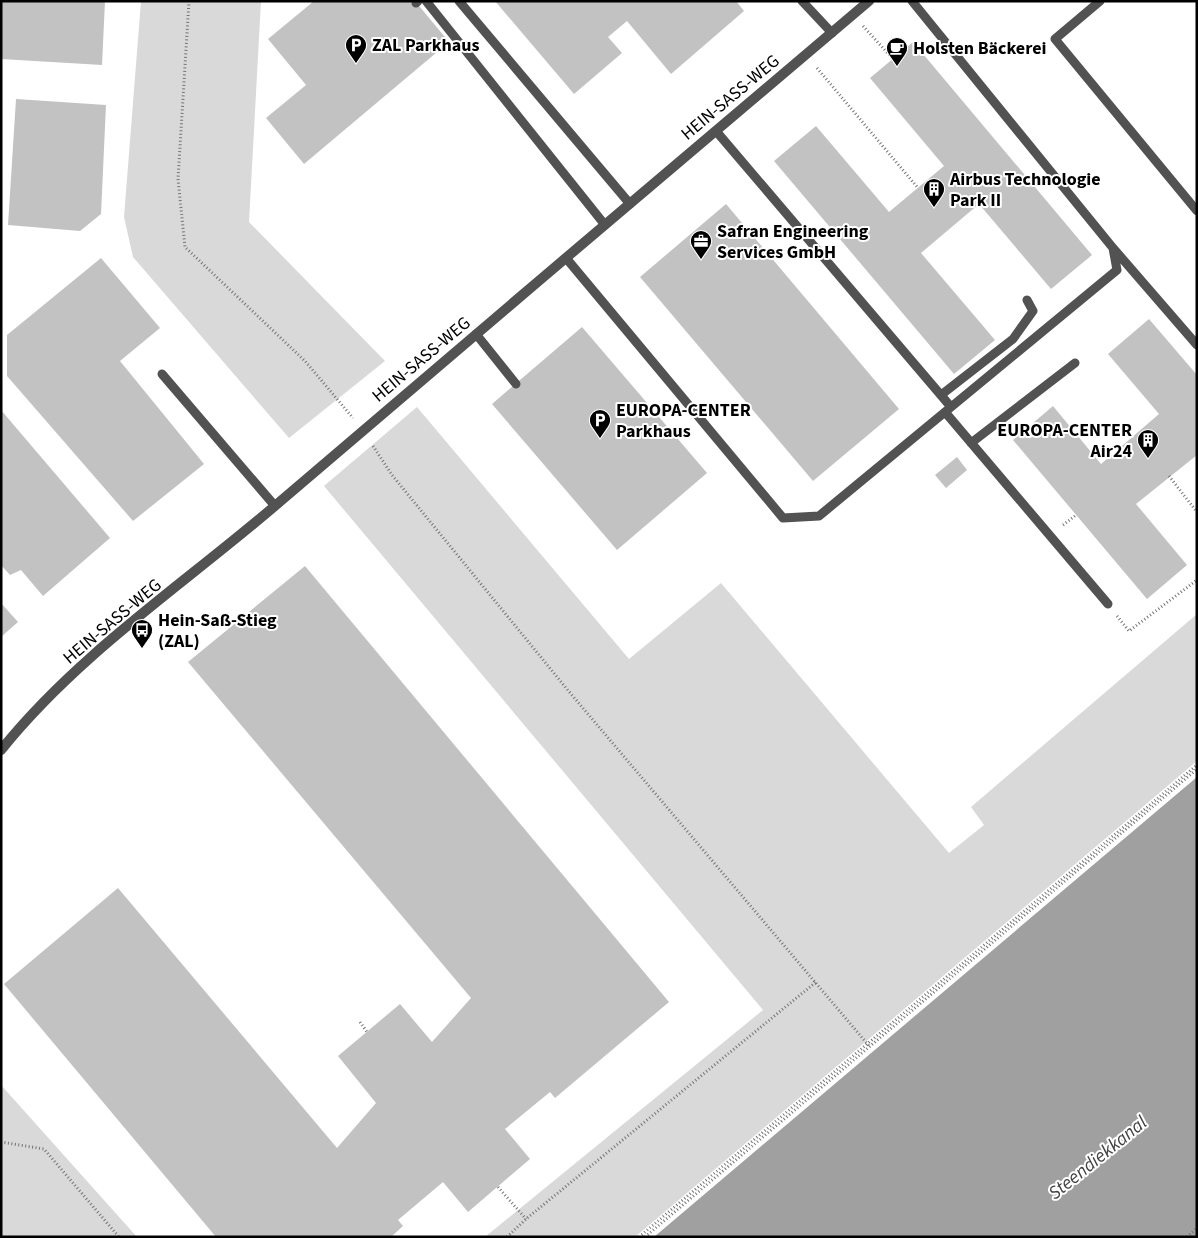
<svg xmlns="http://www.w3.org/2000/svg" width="1198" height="1238" viewBox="0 0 1198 1238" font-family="'Source Sans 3',sans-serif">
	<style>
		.green { fill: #d9d9d9 }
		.water { fill: #a0a0a0 }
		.building { fill: #c2c2c2 }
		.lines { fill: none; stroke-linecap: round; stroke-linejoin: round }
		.path { stroke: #747474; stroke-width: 3; stroke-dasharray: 1 2.5; stroke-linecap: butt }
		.service { stroke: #525252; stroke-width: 9 }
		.minor { stroke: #525252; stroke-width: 10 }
		.labels { text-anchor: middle; stroke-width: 4; stroke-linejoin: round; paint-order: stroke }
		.poi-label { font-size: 18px; font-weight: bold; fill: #000; stroke: #fff; text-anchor: start }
		.street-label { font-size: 18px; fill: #000; stroke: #fff }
		.water-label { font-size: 19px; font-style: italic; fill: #414141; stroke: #fff }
	</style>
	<rect width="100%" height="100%" fill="#fff"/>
	<path class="green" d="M 141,1 L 261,1 L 249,222 L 385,361 L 289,438 L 133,257 L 124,217 Z
		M 417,407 L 629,659 L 721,583 L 949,853 L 984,825 L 971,807 L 1197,614 L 1197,761 L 635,1237 L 485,1237 L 763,1010 L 324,486 Z
		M 1,1085 L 137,1237 L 1,1237 Z"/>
	<path class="water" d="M 1197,777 L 1197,1237 L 654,1237 Z"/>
	<path class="building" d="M 1,1 L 105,1 L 102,65 L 1,59 Z
		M 314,1 L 415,1 L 449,42 L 304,164 L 266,118 L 306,85 L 268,39 Z
		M 495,1 L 736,1 L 744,11 L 671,74 L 627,21 L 608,37 L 622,53 L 574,94 Z
		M 913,42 L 1092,255 L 1051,289 L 979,204 L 921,253 L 995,340 L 954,374 L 774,161 L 816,126 L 889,212 L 944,166 L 870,78 Z
		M 16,99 L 106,105 L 101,214 L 80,231 L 8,225 Z
		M 726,204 L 899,409 L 813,481 L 640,277 Z
		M 101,258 L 160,328 L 120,361 L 204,464 L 133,521 L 7,376 L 7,335 Z
		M 1149,319 L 1197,375 L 1197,455 L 1136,504 L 1187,565 L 1147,599 L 1013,440 L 1053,406 L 1101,464 L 1159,414 L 1108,354 Z
		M 582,327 L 707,473 L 617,550 L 492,404 Z
		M 1,410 L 110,538 L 43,596 L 21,570 L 10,575 L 1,565 Z
		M 957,457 L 967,470 L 946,488 L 935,475 Z
		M 305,566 L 669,1002 L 555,1098 L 550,1092 L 505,1129 L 530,1159 L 468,1212 L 443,1182 L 398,1220 L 403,1226 L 391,1237 L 216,1237 L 4,984 L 118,888 L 337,1148 L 376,1103 L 338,1056 L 400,1004 L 432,1042 L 471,998 L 188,662 Z
		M 1,603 L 18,622 L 1,637 Z"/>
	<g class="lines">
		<path class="path" d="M 189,1 L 178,179 L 185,247 L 305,361 L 353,418
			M 863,26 L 893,59
			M 817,68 L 918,188
			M 373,446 L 392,475 L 571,694 L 870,1047
			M 1169,476 L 1197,512
			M 1063,525 L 1076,515
			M 1117,616 L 1129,631 L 1197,580
			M 360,1022 L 367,1032
			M 1,1142 L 44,1149 L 119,1237
			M 498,1187 L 526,1219
			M 507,1237 L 526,1219 L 816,982
			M 639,1237 L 1197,765
			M 645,1237 L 1197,769
			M 1187,1237 L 1197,1228"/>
		<path class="service" d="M 426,1 L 605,225
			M 459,1 L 630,204
			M 802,1 L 832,33
			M 1100,1 L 1055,39 L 1197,211
			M 416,3 L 418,1
			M 716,131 L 951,407
			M 1113,248 L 1197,345
			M 566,258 L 783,518 L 819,516 L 1117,270 L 1113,248 L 912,1
			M 476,334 L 516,384
			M 162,374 L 275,506
			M 941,395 L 1013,339 L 1033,311 L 1027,300
			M 945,412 L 1108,604
			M 971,443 L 1075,363"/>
		<path class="minor" d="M 1,750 C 78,654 184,584 276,505 C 473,336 671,169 869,1"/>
	</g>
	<defs>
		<g id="parking-pin" transform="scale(1.125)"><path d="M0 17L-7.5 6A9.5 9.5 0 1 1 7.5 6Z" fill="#000" stroke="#fff"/><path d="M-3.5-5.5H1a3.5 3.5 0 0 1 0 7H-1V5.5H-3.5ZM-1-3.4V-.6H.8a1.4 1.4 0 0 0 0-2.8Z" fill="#fff"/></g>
		<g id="cafe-pin" transform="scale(1.125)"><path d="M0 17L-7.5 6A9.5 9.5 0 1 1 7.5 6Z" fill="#000" stroke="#fff"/><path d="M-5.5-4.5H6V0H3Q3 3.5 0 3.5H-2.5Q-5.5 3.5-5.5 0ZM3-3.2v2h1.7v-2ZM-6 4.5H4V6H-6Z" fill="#fff"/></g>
		<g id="building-pin" transform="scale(1.125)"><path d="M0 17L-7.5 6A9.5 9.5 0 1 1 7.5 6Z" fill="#000" stroke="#fff"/><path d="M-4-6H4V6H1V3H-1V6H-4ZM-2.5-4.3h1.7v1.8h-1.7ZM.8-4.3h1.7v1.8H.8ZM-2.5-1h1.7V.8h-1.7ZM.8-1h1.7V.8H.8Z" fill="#fff"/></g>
		<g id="office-pin" transform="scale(1.125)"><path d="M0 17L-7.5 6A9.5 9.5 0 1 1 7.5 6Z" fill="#000" stroke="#fff"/><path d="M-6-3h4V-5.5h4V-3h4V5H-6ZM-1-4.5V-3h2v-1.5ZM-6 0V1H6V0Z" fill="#fff"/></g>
		<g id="bus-pin" transform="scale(1.125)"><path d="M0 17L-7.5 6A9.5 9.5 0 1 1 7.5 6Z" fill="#000" stroke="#fff"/><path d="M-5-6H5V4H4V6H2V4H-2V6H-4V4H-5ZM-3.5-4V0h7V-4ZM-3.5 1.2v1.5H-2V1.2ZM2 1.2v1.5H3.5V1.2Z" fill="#fff"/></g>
	</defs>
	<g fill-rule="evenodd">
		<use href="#parking-pin" x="356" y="45"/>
		<use href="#cafe-pin" x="897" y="48"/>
		<use href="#building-pin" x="934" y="189"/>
		<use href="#office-pin" x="701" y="241"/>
		<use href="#parking-pin" x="600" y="420"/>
		<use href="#building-pin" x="1148" y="440"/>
		<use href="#bus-pin" x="142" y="630"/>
	</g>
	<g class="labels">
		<g class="poi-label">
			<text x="372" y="51">ZAL Parkhaus</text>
			<text x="913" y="54">Holsten Bäckerei</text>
			<text x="950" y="185">Airbus Technologie<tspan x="950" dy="21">Park II</tspan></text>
			<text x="717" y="237">Safran Engineering<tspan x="717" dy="21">Services GmbH</tspan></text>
			<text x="616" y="416">EUROPA-CENTER<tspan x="616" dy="21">Parkhaus</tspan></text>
			<text x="1132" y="436" text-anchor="end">EUROPA-CENTER<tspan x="1132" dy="21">Air24</tspan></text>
			<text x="158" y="626">Hein-Saß-Stieg<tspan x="158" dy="21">(ZAL)</tspan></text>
		</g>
		<g class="street-label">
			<text transform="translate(730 97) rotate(-40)" y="6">HEIN-SASS-WEG</text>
			<text transform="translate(421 359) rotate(-40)" y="6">HEIN-SASS-WEG</text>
			<text transform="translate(112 621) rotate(-40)" y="6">HEIN-SASS-WEG</text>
		</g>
		<g class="water-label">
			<text transform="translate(1097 1157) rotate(-39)" y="7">Steendiekkanal</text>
		</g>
	</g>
	<rect width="1198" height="1238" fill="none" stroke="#000000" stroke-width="5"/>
</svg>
